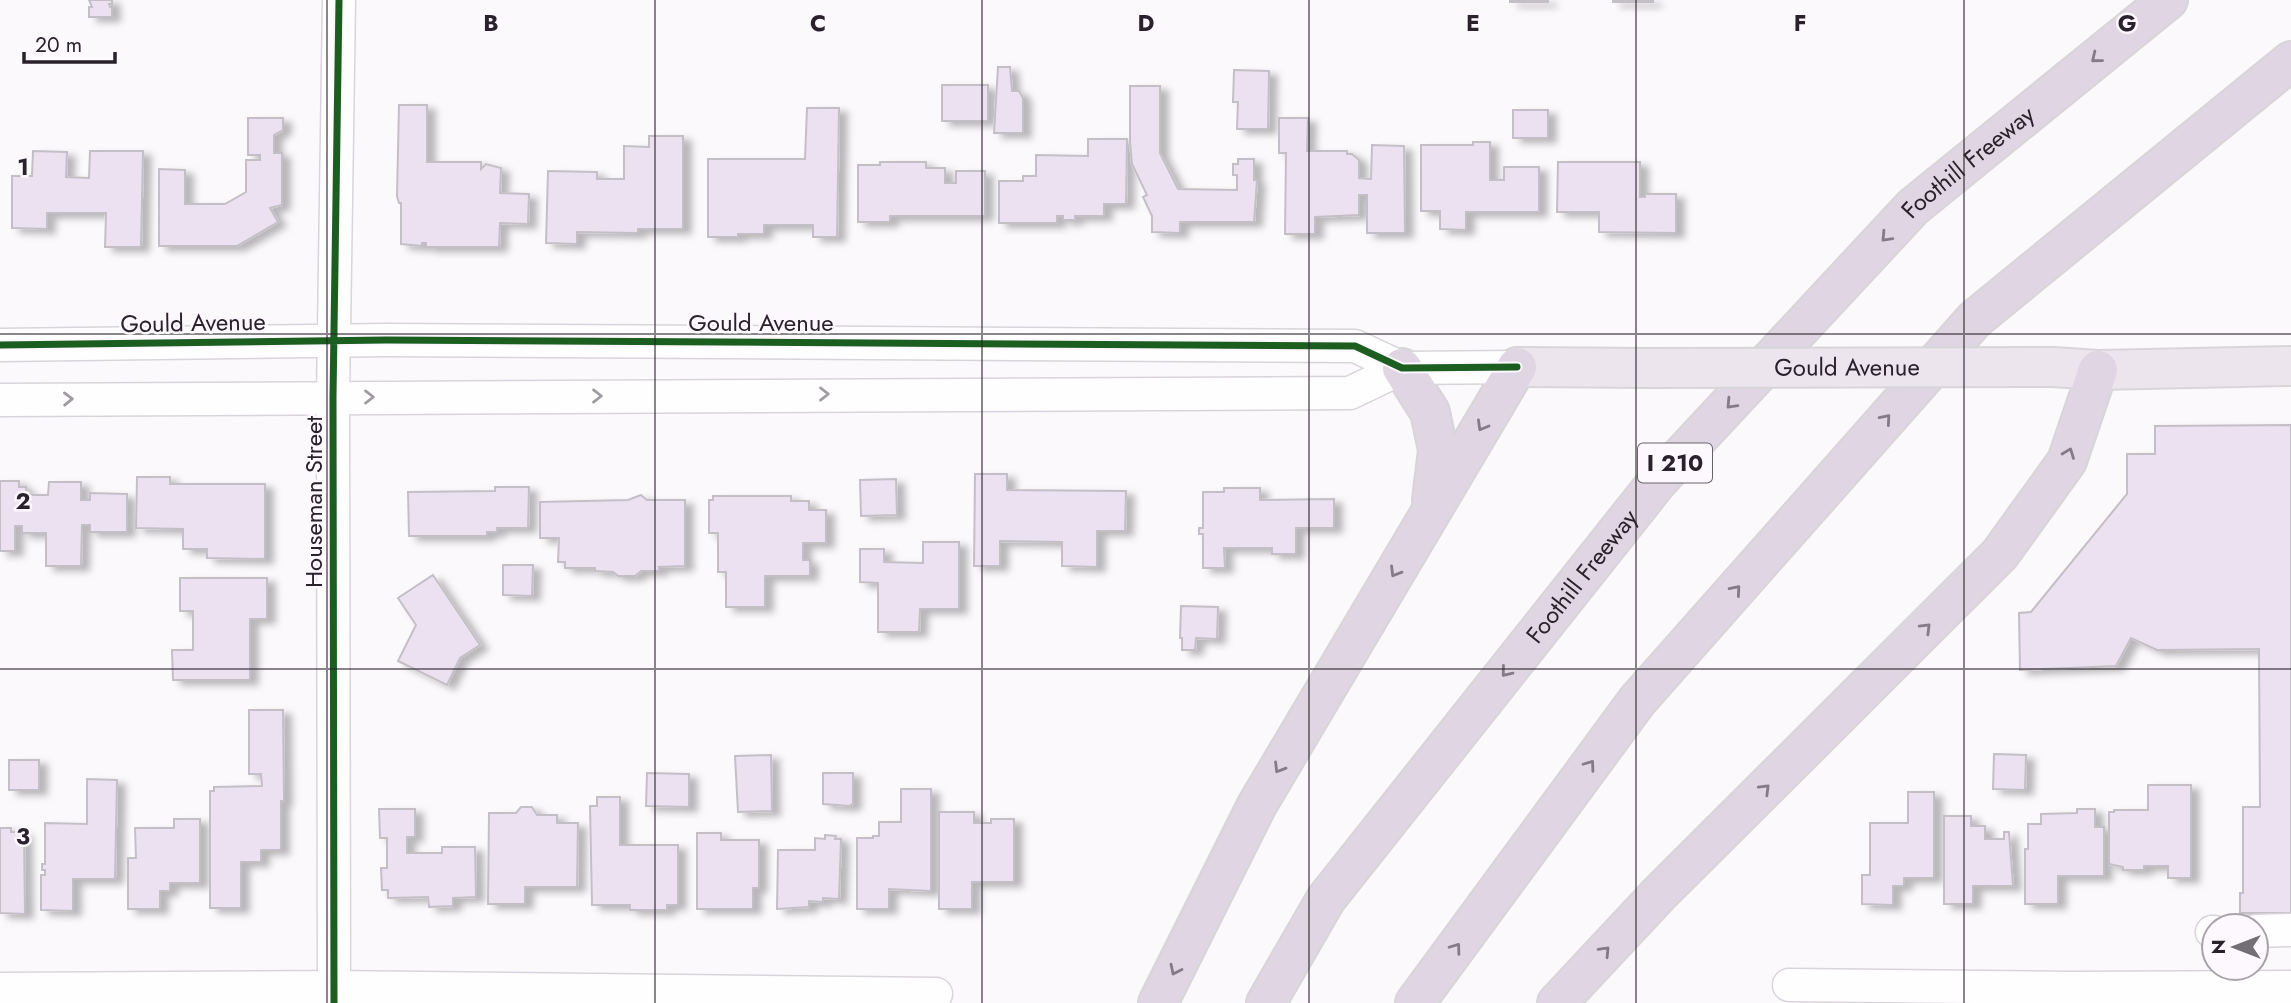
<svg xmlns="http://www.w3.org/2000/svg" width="2291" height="1003" viewBox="0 0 2291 1003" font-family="Jost,sans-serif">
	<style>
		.building { fill: #ece1f0; stroke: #c4bfc6; stroke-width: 2; filter: url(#shadow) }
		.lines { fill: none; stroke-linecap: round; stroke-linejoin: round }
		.minor-casing { stroke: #d9d4db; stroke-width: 35 }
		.major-casing { stroke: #d8d5d8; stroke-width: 42 }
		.highway-casing { stroke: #d8d5d8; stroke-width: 42 }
		.minor { stroke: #fffeff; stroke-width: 32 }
		.major { stroke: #ece5ee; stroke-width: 38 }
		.highway { stroke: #dfd5e3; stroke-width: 38 }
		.major-bridge-casing { stroke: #d8d5d8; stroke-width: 42; stroke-linecap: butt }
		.major-bridge { stroke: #ece5ee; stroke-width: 38 }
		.cycleway-casing { stroke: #fdf8fe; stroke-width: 11 }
		.cycleway { stroke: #1b5e20; stroke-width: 7 }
		.oneway { stroke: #847b88 }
		.oneway2 { stroke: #9f9ba0 }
		.grid { fill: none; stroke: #29212c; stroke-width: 2; stroke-opacity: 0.55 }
		.labels { text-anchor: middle; stroke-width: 5; stroke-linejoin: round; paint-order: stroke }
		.shield { fill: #fdf8fe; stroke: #69626b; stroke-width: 2 }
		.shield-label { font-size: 23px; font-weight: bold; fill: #29212c }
		.street-label { font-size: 24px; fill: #29212c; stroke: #fdf8fe }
		.grid-label { font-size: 23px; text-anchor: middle; font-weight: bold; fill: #29212c; stroke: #fdf8fe; stroke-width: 5; stroke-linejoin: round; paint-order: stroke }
	</style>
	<defs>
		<filter id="shadow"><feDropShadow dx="8" dy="4.5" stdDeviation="3.5" flood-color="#0004"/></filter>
	</defs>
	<rect width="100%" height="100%" fill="#fcf9fd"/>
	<path class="building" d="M 89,0 L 112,0 L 112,4 L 109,4 L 110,7 L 112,7 L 112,17 L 89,17 L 89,7 L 92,7 Z
		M 1510,0 L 1548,0 L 1548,2 L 1510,2 Z
		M 1613,0 L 1653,0 L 1653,2 L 1613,2 Z
		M 998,67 L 1010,67 L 1012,91 L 1019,91 L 1023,98 L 1023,133 L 994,133 Z
		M 1234,70 L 1269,71 L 1268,129 L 1237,129 L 1238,102 L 1233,102 Z
		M 942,85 L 988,85 L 988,121 L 942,121 Z
		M 1130,86 L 1160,86 L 1160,153 L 1178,189 L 1237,190 L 1237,175 L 1233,175 L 1233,164 L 1238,164 L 1238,159 L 1254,159 L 1254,180 L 1257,180 L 1254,222 L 1180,222 L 1180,233 L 1152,232 L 1152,216 L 1143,197 L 1147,195 L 1132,164 L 1130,142 Z
		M 399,105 L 427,105 L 427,162 L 481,162 L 481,169 L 486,164 L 501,168 L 500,193 L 529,194 L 528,224 L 500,223 L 499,247 L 426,247 L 426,243 L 422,243 L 422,246 L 401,244 L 401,203 L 399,203 L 397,196 Z
		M 807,108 L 839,108 L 837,237 L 813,237 L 813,225 L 764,225 L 764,234 L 738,234 L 738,237 L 708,237 L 708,159 L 805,159 Z
		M 1513,110 L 1548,110 L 1548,138 L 1513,138 Z
		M 248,118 L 283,118 L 283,130 L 274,135 L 274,153 L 282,153 L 282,205 L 270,208 L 278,222 L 237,246 L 159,246 L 159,169 L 185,170 L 185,204 L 225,204 L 246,192 L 246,160 L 260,160 L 260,155 L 248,155 Z
		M 1279,118 L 1308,118 L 1307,151 L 1347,151 L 1347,154 L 1352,154 L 1359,160 L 1359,178 L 1371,179 L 1372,145 L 1404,146 L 1405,233 L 1367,233 L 1367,195 L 1359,195 L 1359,215 L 1315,217 L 1315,234 L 1285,234 L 1286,153 L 1279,153 Z
		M 649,136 L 683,136 L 683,229 L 638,229 L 638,233 L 577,232 L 577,244 L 546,243 L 548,171 L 597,172 L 597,179 L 624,179 L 624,146 L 649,147 Z
		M 1088,139 L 1127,139 L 1126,204 L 1104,204 L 1104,216 L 1075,216 L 1075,220 L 1063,220 L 1063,216 L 1057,216 L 1057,223 L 999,223 L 999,181 L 1023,181 L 1023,176 L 1036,176 L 1036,155 L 1088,156 Z
		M 1473,142 L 1490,142 L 1490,180 L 1504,180 L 1504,167 L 1539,167 L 1539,212 L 1466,212 L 1466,230 L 1440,229 L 1440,211 L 1421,211 L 1421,145 L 1473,145 Z
		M 33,151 L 67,152 L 66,177 L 89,178 L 90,151 L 143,151 L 141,247 L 105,247 L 106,213 L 47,213 L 47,229 L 12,228 L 12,176 L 32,176 Z
		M 880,162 L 926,162 L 926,168 L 945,168 L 945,183 L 956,183 L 956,171 L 985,171 L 985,216 L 890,216 L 890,222 L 858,222 L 858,165 L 880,165 Z
		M 1558,162 L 1640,162 L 1640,197 L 1645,197 L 1645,194 L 1676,194 L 1676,233 L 1599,232 L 1599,212 L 1557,212 Z
		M 2291,425 L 2291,913 L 2240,913 L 2240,893 L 2243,893 L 2243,807 L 2260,807 L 2259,649 L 2157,650 L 2131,638 L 2116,666 L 2020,670 L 2019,613 L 2031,612 L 2127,494 L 2127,454 L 2155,454 L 2155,426 Z
		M 975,474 L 1007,474 L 1007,490 L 1126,491 L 1125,531 L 1097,531 L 1097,567 L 1062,566 L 1062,542 L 1000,541 L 1000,566 L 974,566 Z
		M 137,477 L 170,477 L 170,484 L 265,484 L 265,559 L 207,558 L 207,549 L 183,549 L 183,529 L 136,528 Z
		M 896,479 L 897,515 L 861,516 L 860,480 Z
		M 0,481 L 19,481 L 19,487 L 26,487 L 26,495 L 48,495 L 49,482 L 81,482 L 81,500 L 90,500 L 90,493 L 127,494 L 127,532 L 90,532 L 90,525 L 82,525 L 81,566 L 46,566 L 46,533 L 22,533 L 22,526 L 15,526 L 15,551 L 0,551 Z
		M 495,487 L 529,487 L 528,528 L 497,528 L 497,532 L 487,532 L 487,536 L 409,536 L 408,492 L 495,491 Z
		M 1224,488 L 1260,488 L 1260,500 L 1334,499 L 1334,528 L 1296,528 L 1296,554 L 1272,554 L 1272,548 L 1224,548 L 1225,568 L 1203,568 L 1203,534 L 1199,534 L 1199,528 L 1203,528 L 1203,492 L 1224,492 Z
		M 641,495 L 647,500 L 685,500 L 685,566 L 659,567 L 659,571 L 641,571 L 635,576 L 618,576 L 613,572 L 595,571 L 595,568 L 565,568 L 565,562 L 558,562 L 559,538 L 540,538 L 540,502 L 628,500 Z
		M 713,496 L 791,496 L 791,501 L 809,501 L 809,510 L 826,510 L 826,543 L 803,543 L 803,560 L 810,560 L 810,576 L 765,576 L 765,607 L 726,607 L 726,572 L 718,572 L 718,533 L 709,533 L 709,500 L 713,500 Z
		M 923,542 L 959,542 L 959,609 L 920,609 L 919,632 L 878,632 L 878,583 L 860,582 L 860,549 L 884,549 L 884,562 L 923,563 Z
		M 503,565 L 533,565 L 532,596 L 503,595 Z
		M 433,575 L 480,645 L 460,658 L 447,685 L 398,661 L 416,625 L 398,598 Z
		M 180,578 L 267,578 L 267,619 L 250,619 L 250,680 L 173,680 L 172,650 L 193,650 L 193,611 L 180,611 Z
		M 1181,606 L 1218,607 L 1217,639 L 1196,638 L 1195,650 L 1182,650 L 1182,638 L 1180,638 Z
		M 249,710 L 283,710 L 284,801 L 281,801 L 281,850 L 261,850 L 261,862 L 241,862 L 241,908 L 210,908 L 210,791 L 214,791 L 214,787 L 262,786 L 261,774 L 249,774 Z
		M 1994,754 L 2026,755 L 2025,790 L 1993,789 Z
		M 771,755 L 772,811 L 738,812 L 735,756 Z
		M 9,760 L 39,760 L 39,790 L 9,790 Z
		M 647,773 L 689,774 L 689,807 L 646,806 Z
		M 823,773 L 853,773 L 853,804 L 849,806 L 823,804 Z
		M 87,779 L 117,780 L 115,879 L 73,879 L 73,911 L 41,910 L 41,875 L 45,875 L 45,870 L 42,870 L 42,864 L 45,864 L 45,823 L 87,824 Z
		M 2148,785 L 2191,785 L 2191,878 L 2168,878 L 2168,866 L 2144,866 L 2144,870 L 2123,870 L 2123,867 L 2109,864 L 2109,812 L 2114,812 L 2114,810 L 2148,810 Z
		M 901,789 L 931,789 L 931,891 L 889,889 L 889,909 L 857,909 L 857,838 L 873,838 L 873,836 L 879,836 L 879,822 L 901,822 Z
		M 1908,792 L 1934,792 L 1934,878 L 1904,878 L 1904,886 L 1893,886 L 1893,905 L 1862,904 L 1862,875 L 1870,875 L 1870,823 L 1908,823 Z
		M 597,797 L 620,797 L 620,845 L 678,845 L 678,905 L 667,905 L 667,910 L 630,910 L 630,905 L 592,905 L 590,806 L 597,806 Z
		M 521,807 L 532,807 L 537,815 L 557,815 L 557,823 L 578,823 L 577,887 L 525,887 L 525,904 L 488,904 L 489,813 L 516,813 Z
		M 379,809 L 415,809 L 415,837 L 407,837 L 407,853 L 442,853 L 442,847 L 475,847 L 476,897 L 453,898 L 453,906 L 429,907 L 428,897 L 388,898 L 388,890 L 382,890 L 381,868 L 387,868 L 387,838 L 380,838 Z
		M 2077,809 L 2095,809 L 2095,827 L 2104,827 L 2104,876 L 2058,876 L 2058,904 L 2025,904 L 2025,849 L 2028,849 L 2028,824 L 2041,824 L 2041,814 L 2077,813 Z
		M 939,812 L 974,812 L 974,823 L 991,823 L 991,819 L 1014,819 L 1014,882 L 972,882 L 972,909 L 939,909 Z
		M 1944,816 L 1971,816 L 1971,826 L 1985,826 L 1985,839 L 2004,839 L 2004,832 L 2009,832 L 2013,886 L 1973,886 L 1973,904 L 1944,904 Z
		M 174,819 L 200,819 L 200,883 L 170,883 L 170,891 L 160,891 L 160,909 L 128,909 L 128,858 L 136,858 L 135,828 L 174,828 Z
		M 0,828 L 11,828 L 11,832 L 24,832 L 25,914 L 0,913 Z
		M 697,833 L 721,833 L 721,840 L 759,840 L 759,888 L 753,888 L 753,909 L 697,909 Z
		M 825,835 L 836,836 L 835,839 L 841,839 L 839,899 L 823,898 L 823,902 L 809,901 L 809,907 L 777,909 L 778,850 L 815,850 L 815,838 L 825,839 Z"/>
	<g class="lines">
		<g class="minor-casing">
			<path id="minor" d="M 0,345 L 386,340 L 1355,346 L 1402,368 L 1517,367
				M 0,400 L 1350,393 L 1402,368
				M 2256,931 L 2291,930
				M 2212,932 L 2214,932
				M 1789,985 L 2071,988 L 2291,987
				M 0,989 L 334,987 L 936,994
				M 334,1003 L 333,397 L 339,0"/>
		</g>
		<g class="major-casing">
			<path id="major" d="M 1517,367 L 1649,368
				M 2053,367 L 2098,370 L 2291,366"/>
		</g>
		<g class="highway-casing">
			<g id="highway">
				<path d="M 1402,368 L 1430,412 L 1438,450 L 1432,500"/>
				<path d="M 1158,1003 L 1257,805 L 1517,367"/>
				<path id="s1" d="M 1266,1003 L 1326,899 L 1657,482 L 1913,207 L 2168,0"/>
				<path d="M 1415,1003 L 1637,701 L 1975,319 L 2291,61"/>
				<path d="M 1557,1003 L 1658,895 L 2000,554 L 2067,461 L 2098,370"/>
			</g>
		</g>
		<use href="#minor" class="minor"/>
		<use href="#major" class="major"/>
		<use href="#highway" class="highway"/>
		<g class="major-bridge-casing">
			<g id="major-bridge">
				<path id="s2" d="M 1649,368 L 2053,367"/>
			</g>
		</g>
		<use href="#major-bridge" class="major-bridge"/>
		<g class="cycleway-casing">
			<path id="cycleway" d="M 0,345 L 386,340 L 1355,346 L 1402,368 L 1517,367
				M 334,1003 L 333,397 L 339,0"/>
		</g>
		<use href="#cycleway" class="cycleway"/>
	</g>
	<defs><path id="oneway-chevron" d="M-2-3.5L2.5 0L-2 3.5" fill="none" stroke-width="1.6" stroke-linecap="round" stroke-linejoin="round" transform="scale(1.75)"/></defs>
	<g class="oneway">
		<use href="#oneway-chevron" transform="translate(2096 58) rotate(141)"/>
		<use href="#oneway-chevron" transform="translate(1886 237) rotate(133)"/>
		<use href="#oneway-chevron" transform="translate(1731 404) rotate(133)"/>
		<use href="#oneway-chevron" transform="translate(1886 419) rotate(-49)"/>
		<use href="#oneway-chevron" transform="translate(1482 426) rotate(120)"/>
		<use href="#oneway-chevron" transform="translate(2069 453) rotate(-69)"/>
		<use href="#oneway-chevron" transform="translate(1395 572) rotate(121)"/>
		<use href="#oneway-chevron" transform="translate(1736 590) rotate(-49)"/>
		<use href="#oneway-chevron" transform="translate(1926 628) rotate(-45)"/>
		<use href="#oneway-chevron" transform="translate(1506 672) rotate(129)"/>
		<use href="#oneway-chevron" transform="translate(1590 765) rotate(-54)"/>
		<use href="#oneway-chevron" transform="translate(1279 768) rotate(121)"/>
		<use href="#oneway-chevron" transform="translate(1765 789) rotate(-45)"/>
		<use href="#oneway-chevron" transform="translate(1456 948) rotate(-54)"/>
		<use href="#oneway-chevron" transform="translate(1605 951) rotate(-47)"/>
		<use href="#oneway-chevron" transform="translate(1175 970) rotate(116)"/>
	</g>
	<g class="oneway2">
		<use href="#oneway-chevron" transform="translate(824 394)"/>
		<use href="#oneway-chevron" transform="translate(597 396)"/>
		<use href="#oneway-chevron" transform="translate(369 397)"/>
		<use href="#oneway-chevron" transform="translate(68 399) rotate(-1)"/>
	</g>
	<path class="grid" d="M 327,0 L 327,1003M 655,0 L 655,1003M 982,0 L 982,1003M 1309,0 L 1309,1003M 1636,0 L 1636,1003M 1964,0 L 1964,1003M 0,334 L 2291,334M 0,669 L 2291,669"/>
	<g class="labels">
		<rect class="shield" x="1638" y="443.5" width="74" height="39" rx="5"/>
		<g class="shield-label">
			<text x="1675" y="471">I 210</text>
		</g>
		<g class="street-label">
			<text dy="8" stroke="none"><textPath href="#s1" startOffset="1099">Foothill Freeway</textPath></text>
			<text transform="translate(193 323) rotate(-1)" y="8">Gould Avenue</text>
			<text x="761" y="331">Gould Avenue</text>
			<text dy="8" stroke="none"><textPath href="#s2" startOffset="198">Gould Avenue</textPath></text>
			<text transform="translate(314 502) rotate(-90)" y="8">Houseman Street</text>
			<text dy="8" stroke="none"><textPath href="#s1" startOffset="532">Foothill Freeway</textPath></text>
		</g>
	</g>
	<g class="grid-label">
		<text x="491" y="31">B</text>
		<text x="818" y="31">C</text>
		<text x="1146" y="31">D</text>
		<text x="1473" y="31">E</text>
		<text x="1800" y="31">F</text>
		<text x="2127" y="31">G</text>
		<text x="23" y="175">1</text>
		<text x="23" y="509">2</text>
		<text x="23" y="844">3</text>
	</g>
	<g transform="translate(2235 947) rotate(270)"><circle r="33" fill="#fdf8fe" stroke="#a8a2aa" stroke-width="2"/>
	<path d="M0-5L12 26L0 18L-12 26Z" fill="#736d75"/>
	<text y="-10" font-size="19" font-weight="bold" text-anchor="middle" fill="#29212c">N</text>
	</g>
	<path d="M24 52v10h91v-10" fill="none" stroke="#29212c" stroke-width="3.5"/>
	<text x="35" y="52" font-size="21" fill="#29212c" stroke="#fdf8fe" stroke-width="5" paint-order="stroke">20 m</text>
</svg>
